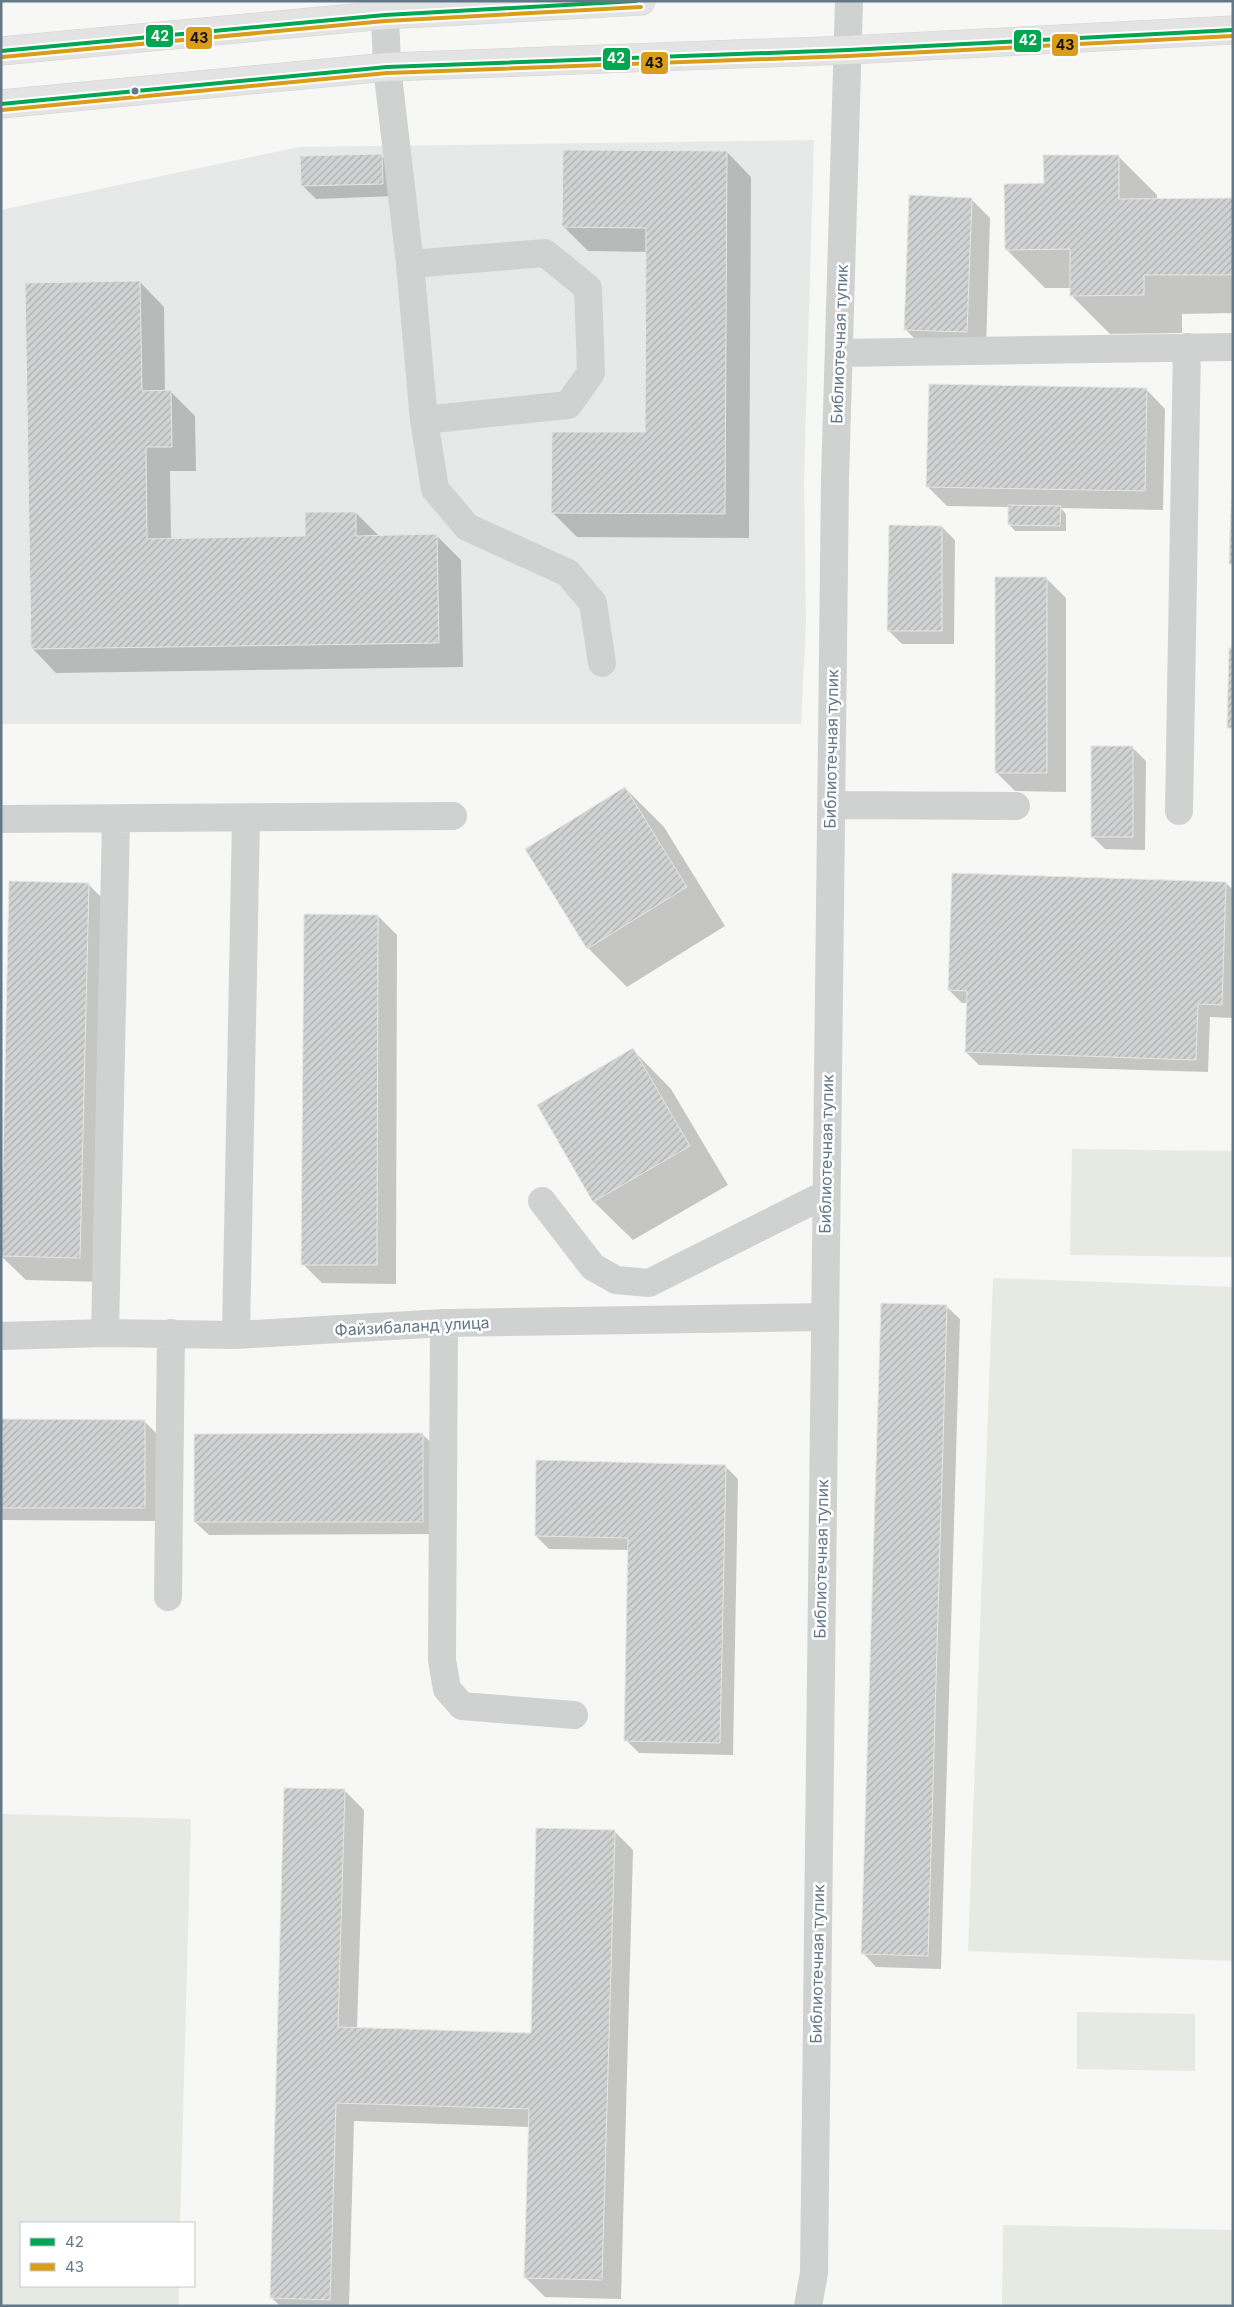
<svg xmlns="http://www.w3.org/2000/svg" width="1234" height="2307" viewBox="0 0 1234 2307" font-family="Inter,sans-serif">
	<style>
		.built { fill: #e7e8e8 }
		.green { fill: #e6eae3 }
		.shadow { fill: #0003 }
		.building { fill: url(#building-hatch); stroke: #e6e6e5 }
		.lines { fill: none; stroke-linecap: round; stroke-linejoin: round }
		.major-casing { stroke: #d2d4d4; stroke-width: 29 }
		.minor { stroke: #d0d2d2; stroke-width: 28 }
		.major { stroke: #e3e3e3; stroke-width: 28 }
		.bus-1-casing { stroke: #fff; stroke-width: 8 }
		.bus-2-casing { stroke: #fff; stroke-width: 8 }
		.bus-1 { stroke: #00a651; stroke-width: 4 }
		.bus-2 { stroke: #da9d1b; stroke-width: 4 }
		.bus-dot { fill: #647888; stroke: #fff; stroke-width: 2 }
		.labels { text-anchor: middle; stroke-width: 5; stroke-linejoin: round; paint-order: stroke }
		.street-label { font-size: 16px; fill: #647888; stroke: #fff }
		.line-badge { stroke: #fff; stroke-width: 2 }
		.badge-label { font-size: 14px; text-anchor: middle; font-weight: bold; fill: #fff }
		.pale-badge-label { font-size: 14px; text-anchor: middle; font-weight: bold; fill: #111 }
	</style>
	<defs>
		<pattern id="building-hatch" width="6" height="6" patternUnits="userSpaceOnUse" patternTransform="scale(1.25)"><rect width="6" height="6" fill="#d1d3d3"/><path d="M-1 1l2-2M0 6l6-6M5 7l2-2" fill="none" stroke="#adb0b1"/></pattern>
	</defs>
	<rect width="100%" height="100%" fill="#f7f7f5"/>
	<path class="built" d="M 814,140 L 804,480 L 806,622 L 801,724 L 1,724 L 1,210 L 299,147 Z"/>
	<path class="green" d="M 1072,1149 L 1233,1151 L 1233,1257 L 1070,1255 Z
		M 993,1278 L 1233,1287 L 1233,1961 L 968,1951 Z
		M 1,1814 L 191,1819 L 180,2223 L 21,2223 L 21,2286 L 179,2286 L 178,2306 L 1,2306 Z
		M 1077,2012 L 1195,2014 L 1195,2071 L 1077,2069 Z
		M 1003,2225 L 1233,2230 L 1233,2306 L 1002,2306 Z"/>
	<path class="shadow" d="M 727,152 L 751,177 L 749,538 L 577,537 L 552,512 L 646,433 L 647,252 L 588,251 L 564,227 Z
		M 381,155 L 394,168 L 395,196 L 316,199 L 303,186 Z
		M 1118,156 L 1157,195 L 1157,200 L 1233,199 L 1233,313 L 1182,314 L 1182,333 L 1110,334 L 1071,295 L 1071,288 L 1045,288 L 1006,249 L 1045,184 Z
		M 971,199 L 990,218 L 986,351 L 925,349 L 906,330 Z
		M 140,282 L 164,307 L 165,392 L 171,392 L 195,416 L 196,471 L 170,471 L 171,540 L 307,538 L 356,513 L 380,537 L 437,536 L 461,560 L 463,667 L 56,673 L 32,648 Z
		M 1146,389 L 1165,409 L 1163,510 L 1061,508 L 1066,514 L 1066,531 L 1015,531 L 1009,524 L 1009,507 L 947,506 L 928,487 Z
		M 942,527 L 955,540 L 954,644 L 902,644 L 889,631 Z
		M 1047,579 L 1066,598 L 1066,792 L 1015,791 L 996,772 Z
		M 1133,748 L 1146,761 L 1145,850 L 1105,849 L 1092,836 Z
		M 625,788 L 664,827 L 725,926 L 627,987 L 588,948 Z
		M 1226,883 L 1233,890 L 1233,1018 L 1210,1017 L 1208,1072 L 979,1065 L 966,1052 L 968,1003 L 962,1003 L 949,990 Z
		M 88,884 L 113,909 L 104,1282 L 26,1280 L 1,1256 Z
		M 378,916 L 397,935 L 396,1284 L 322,1283 L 303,1264 Z
		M 633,1050 L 671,1089 L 728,1185 L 633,1240 L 594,1202 L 539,1105 Z
		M 946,1306 L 960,1319 L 941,1969 L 876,1967 L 863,1953 Z
		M 1,1420 L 144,1421 L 157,1434 L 157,1521 L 1,1520 Z
		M 422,1434 L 436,1447 L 436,1534 L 209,1535 L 195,1522 Z
		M 725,1466 L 738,1479 L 733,1755 L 639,1753 L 626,1740 L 629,1550 L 549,1549 L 536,1536 Z
		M 345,1791 L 364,1810 L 357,2028 L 532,2035 L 614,1831 L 633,1850 L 621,2299 L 545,2297 L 525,2277 L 530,2127 L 354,2121 L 349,2306 L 280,2306 L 271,2297 Z"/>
	<path class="building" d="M 563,150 L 727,151 L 725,514 L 551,513 L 552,432 L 645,432 L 646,228 L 562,227 Z
		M 382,154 L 383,184 L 301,186 L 300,156 Z
		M 1043,155 L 1119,155 L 1119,199 L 1233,198 L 1233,275 L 1144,275 L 1144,295 L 1070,296 L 1070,249 L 1005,250 L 1004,184 L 1044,183 Z
		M 909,195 L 972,198 L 967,332 L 904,330 Z
		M 140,281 L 142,391 L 171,390 L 172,447 L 146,447 L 147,539 L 305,536 L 305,512 L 356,512 L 356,536 L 437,534 L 439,643 L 31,649 L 25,283 Z
		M 929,384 L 1147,388 L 1145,491 L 926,487 Z
		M 1232,479 L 1233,479 L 1233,564 L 1229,564 Z
		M 1008,505 L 1061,506 L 1060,526 L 1008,525 Z
		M 889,525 L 942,526 L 942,631 L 887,631 Z
		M 995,577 L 1047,577 L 1047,773 L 995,773 Z
		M 1229,648 L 1233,648 L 1233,728 L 1227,728 Z
		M 1091,746 L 1133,746 L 1133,837 L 1091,837 Z
		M 625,787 L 687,887 L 587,949 L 525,849 Z
		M 952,873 L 1226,882 L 1222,1005 L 1198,1004 L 1196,1060 L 965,1052 L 967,991 L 948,990 Z
		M 9,881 L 89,883 L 80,1258 L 1,1256 Z
		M 304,914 L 378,915 L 377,1265 L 301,1265 Z
		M 633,1048 L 690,1146 L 593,1202 L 537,1105 Z
		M 881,1303 L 947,1305 L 928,1956 L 861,1954 Z
		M 1,1419 L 145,1420 L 145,1508 L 1,1508 Z
		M 423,1433 L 423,1522 L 194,1522 L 194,1434 Z
		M 536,1460 L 726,1465 L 720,1743 L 624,1741 L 628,1538 L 535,1536 Z
		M 284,1788 L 345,1789 L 338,2027 L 531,2033 L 536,1828 L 615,1830 L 602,2280 L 524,2278 L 529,2109 L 336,2103 L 330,2300 L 270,2298 Z"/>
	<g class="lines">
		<g class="major-casing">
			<path id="major" d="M 1,51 L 385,15 L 641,1
				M 1,104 L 387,67 L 848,50 L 1233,30"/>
		</g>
		<path class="minor" d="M 385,15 L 387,67 L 410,264 L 424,420 L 435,489 L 467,527 L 568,573 L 593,603 L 602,663
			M 410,264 L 545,253 L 588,288 L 591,373 L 568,405 L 424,420
			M 839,353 L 1233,347
			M 831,805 L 1016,806
			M 1179,811 L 1187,347
			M 1,819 L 453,816
			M 542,1201 L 593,1267 L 616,1280 L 649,1283 L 826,1194
			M 444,1323 L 442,1660 L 447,1689 L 462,1706 L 574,1715
			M 105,1333 L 116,819
			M 236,1335 L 246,818
			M 1,1336 L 105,1333 L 236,1335 L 444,1323 L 824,1317
			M 168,1597 L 171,1333
			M 808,2306 L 814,2273 L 835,480 L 849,1"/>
		<use href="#major" class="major"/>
		<g class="bus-1-casing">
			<path id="bus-1" d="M 1,51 L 385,15 L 636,1
				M 1,104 L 387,67 L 848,50 L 1233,30"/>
		</g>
		<g class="bus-2-casing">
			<path id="bus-2" d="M 2,57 L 385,21 L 641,7
				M 2,110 L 387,73 L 848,56 L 1233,36"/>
		</g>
		<use href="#bus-1" class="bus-1"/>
		<use href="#bus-2" class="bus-2"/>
	</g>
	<circle class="bus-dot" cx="135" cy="91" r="4.5"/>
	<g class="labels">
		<g class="street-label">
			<text transform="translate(839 344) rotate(-88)" y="6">Библиотечная тупик</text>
			<text transform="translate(831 749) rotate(-89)" y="6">Библиотечная тупик</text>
			<text transform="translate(826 1154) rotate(-89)" y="6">Библиотечная тупик</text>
			<text transform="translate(412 1326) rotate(-3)" y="6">Файзибаланд улица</text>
			<text transform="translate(821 1559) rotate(-89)" y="6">Библиотечная тупик</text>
			<text transform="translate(817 1964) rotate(-89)" y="6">Библиотечная тупик</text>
		</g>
	</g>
	<g class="line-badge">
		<rect x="145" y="24" width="29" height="24" rx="5" fill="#00a651"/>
		<rect x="185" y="26" width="28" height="24" rx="5" fill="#da9d1b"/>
		<rect x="1013" y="29" width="29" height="24" rx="5" fill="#00a651"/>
		<rect x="1051" y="33" width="28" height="24" rx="5" fill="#da9d1b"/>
		<rect x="602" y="47" width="29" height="24" rx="5" fill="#00a651"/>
		<rect x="640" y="51" width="29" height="24" rx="5" fill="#da9d1b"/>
	</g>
	<g class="badge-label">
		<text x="160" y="41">42</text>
		<text x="1028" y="45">42</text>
		<text x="616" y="63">42</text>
	</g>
	<g class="pale-badge-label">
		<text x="199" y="43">43</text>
		<text x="1065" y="50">43</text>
		<text x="654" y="68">43</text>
	</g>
	<rect width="1234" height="2307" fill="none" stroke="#647888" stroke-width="5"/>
	<rect x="20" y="2222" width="175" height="65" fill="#ffffff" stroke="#c1c9cf"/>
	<rect x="30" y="2238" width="25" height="8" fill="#00a651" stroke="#c1c9cf"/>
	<text x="65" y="2247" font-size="15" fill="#647888">42</text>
	<rect x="30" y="2263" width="25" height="8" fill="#da9d1b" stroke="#c1c9cf"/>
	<text x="65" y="2272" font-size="15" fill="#647888">43</text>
</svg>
